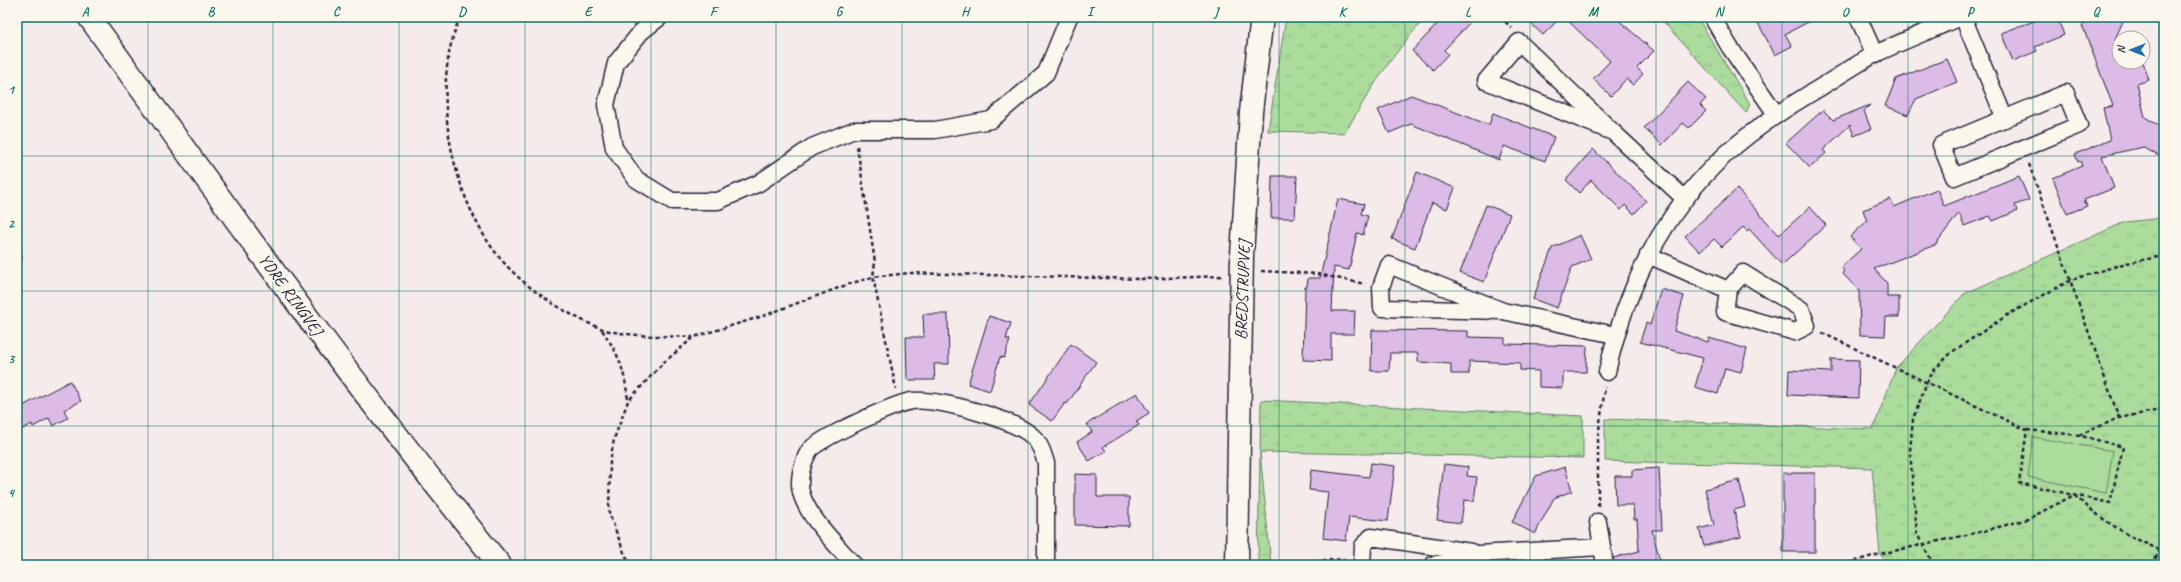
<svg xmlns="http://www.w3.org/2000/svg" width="2181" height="582" viewBox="0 0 2181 582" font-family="Caveat,sans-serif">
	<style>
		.grass { fill: url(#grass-tufts); stroke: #667f6c }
		.park { fill: #abdc9c; stroke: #667f6c }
		.building { fill: #dcbbe7; stroke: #22223b }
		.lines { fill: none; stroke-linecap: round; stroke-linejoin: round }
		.street-casing { stroke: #22223b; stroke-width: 19 }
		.secondary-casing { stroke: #22223b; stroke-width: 25 }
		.path { stroke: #22223b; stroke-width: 2.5; stroke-dasharray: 4 3; stroke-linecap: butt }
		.street { stroke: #fbf7ec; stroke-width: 16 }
		.secondary { stroke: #fbf7ec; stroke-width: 22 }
		.grid { fill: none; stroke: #0f766e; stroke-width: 1; stroke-opacity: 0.55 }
		.labels { text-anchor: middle; stroke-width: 3.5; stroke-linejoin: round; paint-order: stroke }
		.street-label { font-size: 17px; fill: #22223b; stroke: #fbf7ec }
		.neatline { fill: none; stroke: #0f766e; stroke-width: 1.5 }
		.grid-label { font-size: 13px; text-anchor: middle; font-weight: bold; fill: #0f766e }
	</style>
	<defs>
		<pattern id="grass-tufts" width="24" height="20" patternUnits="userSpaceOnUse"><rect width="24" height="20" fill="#abdc9c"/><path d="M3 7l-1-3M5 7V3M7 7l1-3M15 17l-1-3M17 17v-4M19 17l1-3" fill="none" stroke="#93bc87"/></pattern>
	</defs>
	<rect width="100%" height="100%" fill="#f5ebeb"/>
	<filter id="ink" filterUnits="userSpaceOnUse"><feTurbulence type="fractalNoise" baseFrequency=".025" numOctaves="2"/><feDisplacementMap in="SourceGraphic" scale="8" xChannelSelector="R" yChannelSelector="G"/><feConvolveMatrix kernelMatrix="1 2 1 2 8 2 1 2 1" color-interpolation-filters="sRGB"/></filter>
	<g filter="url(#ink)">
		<path class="grass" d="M 1286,17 L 1426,17 C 1393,53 1369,91 1345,133 L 1268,131 Z
			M 1659,17 L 1697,17 L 1750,104 L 1746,113 Z
			M 2164,218 L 2164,565 L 1888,565 L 1880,554 L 1872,468 L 1605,461 L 1605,419 L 1873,429 L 1896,368 L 1964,294 L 2125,222 Z
			M 1261,400 L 1583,416 L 1583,458 L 1260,452 L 1271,565 L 1258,565 Z"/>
		<path class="park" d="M 2033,437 L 2113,451 L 2106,493 L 2028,477 Z"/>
		<path class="building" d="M 1444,17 L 1475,17 L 1444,50 L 1448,54 L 1433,70 L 1412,51 Z
			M 1524,17 L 1561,17 L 1543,35 Z
			M 1564,17 L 1615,17 L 1654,51 L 1637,68 L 1643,74 L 1633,85 L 1626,79 L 1611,96 L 1593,79 L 1610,61 Z
			M 1770,17 L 1818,17 L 1785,34 L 1792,46 L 1775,55 L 1758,23 Z
			M 2045,17 L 2057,17 L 2064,35 L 2035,47 L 2037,51 L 2013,61 L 2001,33 Z
			M 2102,17 L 2125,17 L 2115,39 L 2119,48 L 2119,62 L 2143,62 L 2149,80 L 2137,84 L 2145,117 L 2164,129 L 2164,159 L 2143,147 L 2102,156 L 2114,188 L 2084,200 L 2087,206 L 2067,214 L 2053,178 L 2082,166 L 2080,161 L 2078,162 L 2075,154 L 2110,140 L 2103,108 L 2113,106 L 2082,25 Z
			M 1947,59 L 1957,82 L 1916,99 L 1908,115 L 1885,106 L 1896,79 Z
			M 1688,82 L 1706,99 L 1700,105 L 1706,111 L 1689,128 L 1683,123 L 1662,145 L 1644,128 Z
			M 1411,95 L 1489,125 L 1493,113 L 1554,137 L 1545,161 L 1504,146 L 1499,160 L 1411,124 L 1389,133 L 1378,110 Z
			M 1870,105 L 1864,111 L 1871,129 L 1854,136 L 1850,125 L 1823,150 L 1826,153 L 1810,168 L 1786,143 L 1823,110 L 1833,120 Z
			M 1593,149 L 1646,201 L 1634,214 L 1625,205 L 1621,210 L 1591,180 L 1579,193 L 1566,180 Z
			M 1417,172 L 1455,188 L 1447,209 L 1432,203 L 1415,248 L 1392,239 Z
			M 1272,176 L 1297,176 L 1295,218 L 1271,218 Z
			M 2019,176 L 2029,200 L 2015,205 L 2017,211 L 1993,221 L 1990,216 L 1964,226 L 1959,213 L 1935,245 L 1874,269 L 1887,283 L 1887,297 L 1899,297 L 1899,317 L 1886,317 L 1885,336 L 1860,335 L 1859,291 L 1842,273 L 1844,271 L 1841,267 L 1861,249 L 1850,237 L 1867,221 L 1863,210 L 1890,199 L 1894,207 L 1937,189 L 1944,206 Z
			M 1737,189 L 1779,235 L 1810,207 L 1826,225 L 1782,265 L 1749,229 L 1747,231 L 1743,227 L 1722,247 L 1714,239 L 1700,252 L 1685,236 Z
			M 1338,199 L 1364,204 L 1361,214 L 1368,216 L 1363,235 L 1357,233 L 1349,270 L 1334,267 L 1332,311 L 1355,311 L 1354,334 L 1331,334 L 1331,361 L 1303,360 L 1305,287 L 1307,287 L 1308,278 L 1320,278 Z
			M 1486,205 L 1510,214 L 1484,282 L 1460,273 Z
			M 1580,235 L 1591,259 L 1572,267 L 1557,308 L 1533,299 L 1552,248 Z
			M 1661,289 L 1684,296 L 1674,331 L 1708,342 L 1709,338 L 1747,349 L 1741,372 L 1725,368 L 1718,394 L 1695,387 L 1703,358 L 1640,342 L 1646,323 L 1650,325 Z
			M 923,314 L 948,314 L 949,364 L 934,364 L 935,380 L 907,380 L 906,337 L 924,337 Z
			M 989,316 L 1011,323 L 1006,339 L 1010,340 L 1004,358 L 1000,357 L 990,391 L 968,384 Z
			M 1372,330 L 1468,331 L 1468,337 L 1505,338 L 1505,344 L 1587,346 L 1586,372 L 1563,372 L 1563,388 L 1539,387 L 1539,371 L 1520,370 L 1520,363 L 1469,361 L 1469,374 L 1451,374 L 1451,364 L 1418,362 L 1418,353 L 1390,353 L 1389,371 L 1371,371 Z
			M 1071,344 L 1096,362 L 1067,404 L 1065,403 L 1052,421 L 1029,405 Z
			M 1831,359 L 1859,360 L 1858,398 L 1788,395 L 1789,370 L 1831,372 Z
			M 70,381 L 81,401 L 64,410 L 68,418 L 53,426 L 49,418 L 33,427 L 32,424 L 17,432 L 17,409 Z
			M 1137,393 L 1149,413 L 1136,421 L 1139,425 L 1103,447 L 1106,451 L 1089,461 L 1077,442 L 1092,432 L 1087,424 Z
			M 1371,463 L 1395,466 L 1388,521 L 1349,517 L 1346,541 L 1323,538 L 1328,492 L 1309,490 L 1311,470 L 1369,477 Z
			M 1444,464 L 1468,467 L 1467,476 L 1477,477 L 1474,501 L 1464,500 L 1461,523 L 1437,520 Z
			M 1565,467 L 1572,491 L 1554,498 L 1535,534 L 1512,522 L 1536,476 Z
			M 1659,468 L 1662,530 L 1652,530 L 1661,565 L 1614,565 L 1613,558 L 1639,551 L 1637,519 L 1634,519 L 1633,505 L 1616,505 L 1615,476 L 1632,476 L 1632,470 Z
			M 1783,473 L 1815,473 L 1815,552 L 1783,552 Z
			M 1075,474 L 1097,475 L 1097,497 L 1129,497 L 1129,526 L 1075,525 Z
			M 1739,480 L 1745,507 L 1734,510 L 1741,537 L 1704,546 L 1699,529 L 1714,525 L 1705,489 Z"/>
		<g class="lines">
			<g class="street-casing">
				<path id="street" d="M 660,17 L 641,32 L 616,63 L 606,105 L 614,148 L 636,179 L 672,201 L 718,201 L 759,183 L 812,147 L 854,130 L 935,130 L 991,120 L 1046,73 L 1069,17
					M 1712,17 L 1729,46 L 1776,114
					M 1858,17 L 1875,55
					M 1963,17 L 2005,119
					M 2066,93 L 2079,125 L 1954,177 L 1941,145 Z
					M 1613,132 L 1519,42 L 1486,81 L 1613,132 L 1685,199
					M 1648,255 L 1728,290 L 1725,312 L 1795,332 L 1807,326 L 1801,309 L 1743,273 L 1728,290
					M 1503,311 L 1389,265 L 1381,287 L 1382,308 L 1503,311 L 1615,335
					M 1607,372 C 1625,290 1663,212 1725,155 C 1754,128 1787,107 1821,87 C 1839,76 1857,64 1875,54 C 1903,41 1933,29 1961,17
					M 1598,522 L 1605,565
					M 854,565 C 837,545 807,517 801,492 C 798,480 802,463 809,451 C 817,439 896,403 912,401 C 938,398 1013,419 1032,436 C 1040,443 1043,453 1046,463 L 1046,565
					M 1362,565 L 1363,546 L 1371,537 L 1471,552
					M 1433,565 L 1478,554 L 1601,547"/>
			</g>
			<g class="secondary-casing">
				<path id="secondary" d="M 89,17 C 223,202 355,388 500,565
					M 1237,565 L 1242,255 L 1251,112 L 1261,25 L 1263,17"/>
			</g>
			<path class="path" d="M 460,17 C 456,27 452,38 450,49 C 436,113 456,201 496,253 C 519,284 564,314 600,328 C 622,337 668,336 693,337
				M 1500,17 L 1512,28
				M 857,146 L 875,262 L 873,277 L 896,389
				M 2029,164 L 2119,418
				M 17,251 L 22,258
				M 1261,271 L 1317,274 L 1365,284
				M 602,330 C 620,356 624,369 628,400
				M 1822,333 L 2027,430
				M 2027,430 L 2078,435 L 2123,447 L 2110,503 L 2019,483 Z
				M 2079,435 L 2119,418 L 2164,409
				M 1598,506 L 1598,437 L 1605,387
				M 632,565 L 625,555 L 609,513 L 610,462 L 614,439 L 628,401 L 663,363 L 694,337 L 760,317 L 849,284 L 873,277 L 909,273 L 1142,279 L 1223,276
				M 1273,565 L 1345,559
				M 1841,565 L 1880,554 L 1980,532 L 2028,519 L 2074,495 C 2105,523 2126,535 2164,552
				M 1934,565 L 1917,534 L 1910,451 L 1913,419 L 1927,382 L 1935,369 L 1952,352 L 2009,314 L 2071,280 L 2126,263 L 2164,256
				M 2152,565 L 2160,550"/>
			<use href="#street" class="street"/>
			<use href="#secondary" class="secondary"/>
		</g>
	</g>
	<path class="grid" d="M 148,17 L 148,565M 273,17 L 273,565M 399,17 L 399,565M 525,17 L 525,565M 651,17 L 651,565M 776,17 L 776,565M 902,17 L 902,565M 1028,17 L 1028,565M 1153,17 L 1153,565M 1279,17 L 1279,565M 1405,17 L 1405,565M 1530,17 L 1530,565M 1656,17 L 1656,565M 1782,17 L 1782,565M 1908,17 L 1908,565M 2033,17 L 2033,565M 17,156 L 2164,156M 17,291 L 2164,291M 17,426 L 2164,426"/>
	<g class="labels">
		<g class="street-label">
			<text transform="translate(1242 290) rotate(-88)" y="6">BREDSTRUPVEJ</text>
			<text transform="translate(291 294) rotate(54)" y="6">YDRE RINGVEJ</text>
		</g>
	</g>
	<rect width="2181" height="582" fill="none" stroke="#fbf7ec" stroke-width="44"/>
	<g transform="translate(2131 50) rotate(270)"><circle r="19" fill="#fbf7ec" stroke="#a4a2a5"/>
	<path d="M0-3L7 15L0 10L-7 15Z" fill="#1f6fb2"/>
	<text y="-6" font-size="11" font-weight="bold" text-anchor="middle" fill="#22223b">N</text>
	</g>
	<rect x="22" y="22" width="2137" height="538" class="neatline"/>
	<g class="grid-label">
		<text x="85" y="16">A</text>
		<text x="211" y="16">B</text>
		<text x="336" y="16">C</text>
		<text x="462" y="16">D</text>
		<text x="588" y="16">E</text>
		<text x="713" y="16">F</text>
		<text x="839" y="16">G</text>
		<text x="965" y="16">H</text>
		<text x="1090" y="16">I</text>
		<text x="1216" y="16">J</text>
		<text x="1342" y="16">K</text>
		<text x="1468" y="16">L</text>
		<text x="1593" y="16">M</text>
		<text x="1719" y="16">N</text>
		<text x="1845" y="16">O</text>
		<text x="1970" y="16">P</text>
		<text x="2096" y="16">Q</text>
		<text x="11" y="94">1</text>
		<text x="11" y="228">2</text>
		<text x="11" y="363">3</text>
		<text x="11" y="497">4</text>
	</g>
</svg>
